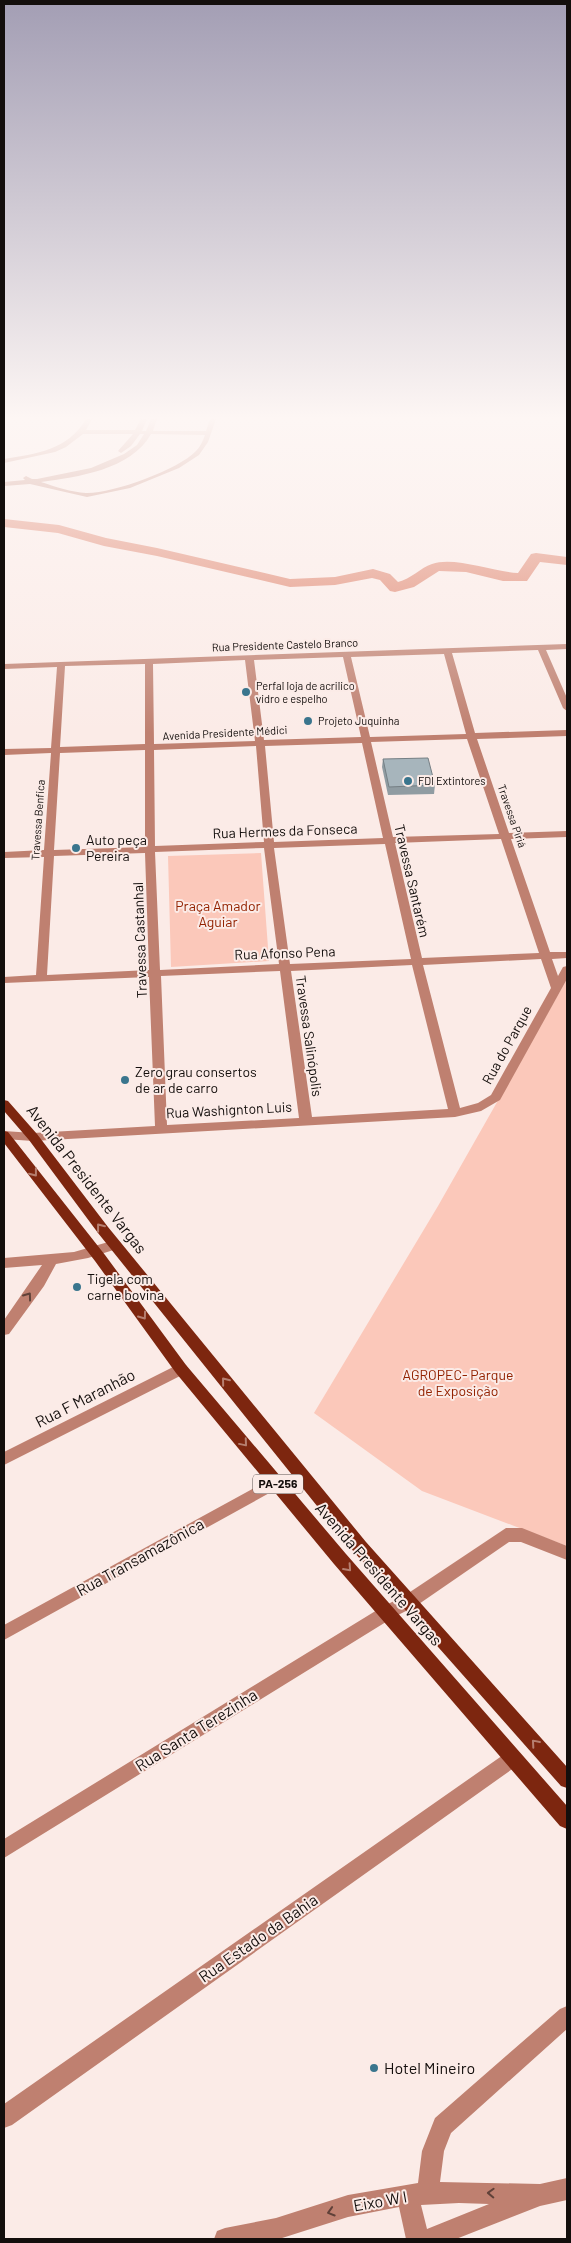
<svg xmlns="http://www.w3.org/2000/svg" width="571" height="2243" viewBox="0 0 571 2243" font-family="Barlow,sans-serif">
	<style>
		.green { fill: #fbc8ba }
		.lines { fill: none; stroke-linecap: round; stroke-linejoin: round }
		.river { fill: #dd7e66; fill-rule: evenodd }
		.minor { fill: #bf8070; fill-rule: evenodd }
		.major { fill: #7d260f; fill-rule: evenodd }
		.wall { fill: #909ca2 }
		.building { fill: #a7b5bc; stroke: #757f84 }
		.oneway { stroke: #b67f70 }
		.oneway2 { stroke: #604139 }
		.poi-dot { fill: #3a758d; stroke: #fbebe7; stroke-width: 2 }
		.labels { text-anchor: middle; stroke-width: 4; stroke-linejoin: round; paint-order: stroke }
		.far-street-label { font-size: 11px; fill: #130e0c; stroke: #fbebe7 }
		.far-poi-label { font-size: 11px; fill: #130e0c; stroke: #fbebe7; text-anchor: start }
		.shield { fill: #fbebe7; stroke: #59504e; stroke-width: 1 }
		.shield-label { font-size: 12px; font-weight: bold; fill: #130e0c }
		.street-label { font-size: 14px; fill: #130e0c; stroke: #fbebe7 }
		.poi-label { font-size: 14px; fill: #130e0c; stroke: #fbebe7; text-anchor: start }
		.park-label { font-size: 14px; fill: #932200; stroke: #fbebe7 }
		.near-street-label { font-size: 16px; fill: #130e0c; stroke: #fbebe7 }
		.near-poi-label { font-size: 16px; fill: #130e0c; stroke: #fbebe7; text-anchor: start }
	</style>
	<rect width="100%" height="100%" fill="#fbebe7"/>
	<path class="green" d="M 261,853 L 269,961 L 171,967 L 168,856 Z
		M 567,979 L 567,1546 L 422,1491 L 314,1413 L 438,1206 Z"/>
	<g class="lines">
		<path class="river" d="M 4,519 L 59,525 L 106,538 L 157,548 L 290,579 L 335,577 L 373,569 L 390,574 L 398,582 C 411,579 420,568 432,564 C 454,556 494,572 518,573 L 531,554 L 536,553 L 567,557 L 567,565 L 540,562 L 527,581 L 503,581 L 466,572 L 439,571 L 414,587 L 395,592 L 390,591 L 380,580 L 372,578 L 335,585 L 290,587 L 157,556 L 104,546 L 58,533 L 4,527 Z"/>
		<path class="minor" d="M 86,419 L 92,419 L 86,430 L 135,430 L 141,419 L 147,419 L 142,431 L 146,431 L 151,419 L 157,419 L 153,431 L 206,431 L 210,419 L 216,419 L 208,442 L 199,455 L 179,468 L 130,488 L 87,497 L 30,484 L 4,486 L 4,482 L 25,480 L 23,478 L 26,476 L 32,479 L 37,479 L 91,468 L 124,454 L 137,445 L 144,434 L 140,434 L 131,446 L 121,453 L 118,451 L 133,434 L 83,434 L 66,447 L 55,452 L 4,463 L 4,459 C 36,454 68,450 86,419 ZM 151,434 L 205,435 C 203,441 200,447 196,451 C 178,470 111,494 86,493 C 71,492 56,487 41,482 C 77,477 131,470 151,434 Z
			M 567,644 L 567,649 L 546,650 L 567,698 L 567,711 L 563,708 L 538,650 L 452,653 L 475,733 L 567,730 L 567,736 L 477,739 L 509,833 L 567,831 L 567,837 L 511,839 L 550,952 L 567,952 L 567,958 L 552,959 L 558,976 L 563,967 L 567,966 L 567,979 L 500,1100 L 481,1111 L 455,1117 L 33,1141 L 4,1139 L 4,1131 L 33,1133 L 155,1126 L 149,977 L 4,983 L 4,977 L 36,975 L 44,857 L 4,858 L 4,852 L 44,850 L 51,753 L 4,755 L 4,749 L 51,748 L 57,667 L 4,669 L 4,664 ZM 444,654 L 466,734 L 370,737 L 351,657 ZM 343,657 L 361,737 L 264,740 L 254,660 ZM 245,660 L 255,741 L 154,744 L 153,664 ZM 145,664 L 145,744 L 60,747 L 65,666 ZM 467,739 L 499,834 L 393,837 L 371,742 ZM 362,743 L 383,838 L 274,842 L 265,746 ZM 256,746 L 264,842 L 155,846 L 154,750 ZM 145,750 L 145,847 L 54,850 L 60,753 ZM 501,839 L 539,953 L 422,958 L 395,843 ZM 385,844 L 411,959 L 290,964 L 274,848 ZM 264,848 L 279,964 L 160,970 L 155,852 ZM 145,853 L 149,970 L 47,975 L 54,856 ZM 541,959 L 551,988 L 491,1095 L 478,1103 L 460,1108 L 423,965 ZM 412,965 L 448,1109 L 312,1117 L 291,971 ZM 280,971 L 299,1118 L 167,1125 L 161,976 Z
			M 115,1240 L 120,1242 L 122,1245 L 120,1248 L 88,1258 L 56,1264 L 44,1286 L 9,1334 L 4,1335 L 4,1320 L 42,1265 L 4,1268 L 4,1258 L 74,1252 Z
			M 181,1363 L 186,1365 L 188,1369 L 186,1373 L 4,1465 L 4,1452 Z
			M 276,1476 L 282,1478 L 284,1482 L 282,1486 L 4,1640 L 4,1625 Z
			M 506,1528 L 522,1528 L 567,1546 L 567,1560 L 521,1542 L 509,1542 L 416,1606 L 394,1617 L 4,1858 L 4,1839 L 382,1607 L 404,1596 Z
			M 512,1751 L 518,1753 L 521,1759 L 518,1765 L 12,2125 L 4,2128 L 4,2104 L 506,1753 Z
			M 567,2006 L 567,2029 L 451,2133 L 444,2151 L 440,2182 L 540,2184 L 567,2178 L 567,2200 L 540,2206 L 456,2239 L 406,2239 L 399,2207 L 348,2217 L 279,2239 L 214,2239 L 217,2231 L 225,2228 L 276,2218 L 348,2195 L 418,2183 L 422,2151 L 435,2118 L 560,2009 ZM 459,2203 L 489,2204 L 427,2229 L 421,2205 Z"/>
		<path class="major" d="M 4,1100 L 8,1101 L 37,1134 L 108,1227 L 366,1542 L 567,1767 L 567,1788 L 561,1786 L 354,1552 L 98,1233 L 29,1140 L 4,1111 Z
			M 4,1131 L 8,1132 L 105,1255 L 186,1365 L 346,1554 L 567,1806 L 567,1829 L 560,1826 L 334,1564 L 176,1373 L 95,1261 L 4,1143 Z"/>
	</g>
	<path class="wall" d="M 383,759 L 435,785 L 434,794 L 388,795 L 382,767 Z"/>
	<path class="building" d="M 428,758 L 435,785 L 389,787 L 383,759 Z"/>
	<defs><path id="oneway-chevron" d="M-2-3.5L2.5 0L-2 3.5" fill="none" stroke-width="1.6" stroke-linecap="round" stroke-linejoin="round" transform="scale(1.25)"/></defs>
	<g class="oneway">
		<use href="#oneway-chevron" transform="translate(34 1173) rotate(52)"/>
		<use href="#oneway-chevron" transform="translate(100 1227) rotate(-128)"/>
		<use href="#oneway-chevron" transform="translate(143 1316) rotate(54)"/>
		<use href="#oneway-chevron" transform="translate(225 1381) rotate(-129)"/>
		<use href="#oneway-chevron" transform="translate(244 1443) rotate(50)"/>
		<use href="#oneway-chevron" transform="translate(348 1568) rotate(48)"/>
		<use href="#oneway-chevron" transform="translate(535 1743) rotate(-131)"/>
	</g>
	<g class="oneway2">
		<use href="#oneway-chevron" transform="translate(28 1296) rotate(-54)"/>
		<use href="#oneway-chevron" transform="translate(491 2193) rotate(-178)"/>
		<use href="#oneway-chevron" transform="translate(331 2212) rotate(163)"/>
	</g>
	<linearGradient id="sky" x2="0" y2="1"><stop stop-color="#a39eb4"/><stop offset="0.57" stop-color="#fdf6f4"/><stop offset="1" stop-color="#fdf6f4" stop-opacity="0"/></linearGradient>
	<rect width="571" height="733" fill="url(#sky)"/>
	<g class="poi-dot">
		<circle cx="246" cy="692" r="5"/>
		<circle cx="308" cy="721" r="5"/>
		<circle cx="408" cy="781" r="5"/>
		<circle cx="76" cy="848" r="5"/>
		<circle cx="125" cy="1080" r="5"/>
		<circle cx="77" cy="1287" r="5"/>
		<circle cx="374" cy="2068" r="5"/>
	</g>
	<g class="labels">
		<g class="far-street-label">
			<text transform="translate(285 645) rotate(-2)" y="4">Rua Presidente Castelo Branco</text>
			<text transform="translate(225 733) rotate(-3)" y="4">Avenida Presidente Médici</text>
			<text transform="translate(512 816) rotate(71)" y="4">Travessa Piriá</text>
			<text transform="translate(38 820) rotate(-86)" y="4">Travessa Benfica</text>
		</g>
		<g class="far-poi-label">
			<text x="256" y="690">Perfal loja de acrilico<tspan x="256" dy="13">vidro e espelho</tspan></text>
			<text x="318" y="725">Projeto Juquinha</text>
			<text x="418" y="785">FDI Extintores</text>
		</g>
		<rect class="shield" x="253" y="1474.5" width="50" height="19" rx="4"/>
		<g class="shield-label">
			<text x="278" y="1488">PA-256</text>
		</g>
		<g class="street-label">
			<text transform="translate(285 831) rotate(-2)" y="5">Rua Hermes da Fonseca</text>
			<text transform="translate(412 881) rotate(77)" y="5">Travessa Santarém</text>
			<text transform="translate(140 940) rotate(-92)" y="5">Travessa Castanhal</text>
			<text transform="translate(285 953) rotate(-2)" y="5">Rua Afonso Pena</text>
			<text transform="translate(309 1036) rotate(82)" y="5">Travessa Salinópolis</text>
			<text transform="translate(507 1045) rotate(-61)" y="5">Rua do Parque</text>
			<text transform="translate(229 1110) rotate(-3)" y="5">Rua Washignton Luis</text>
		</g>
		<g class="poi-label">
			<text x="86" y="845">Auto peça<tspan x="86" dy="16">Pereira</tspan></text>
			<text x="135" y="1077">Zero grau consertos<tspan x="135" dy="16">de ar de carro</tspan></text>
			<text x="87" y="1284">Tigela com<tspan x="87" dy="16">carne bovina</tspan></text>
		</g>
		<g class="park-label">
			<text x="218" y="911">Praça Amador<tspan x="218" dy="16">Aguiar</tspan></text>
			<text x="458" y="1380">AGROPEC- Parque<tspan x="458" dy="16">de Exposição</tspan></text>
		</g>
		<g class="near-street-label">
			<text transform="translate(87 1179) rotate(52)" y="6">Avenida Presidente Vargas</text>
			<text transform="translate(85 1398) rotate(-27)" y="6">Rua F Maranhão</text>
			<text transform="translate(140 1557) rotate(-29)" y="6">Rua Transamazônica</text>
			<text transform="translate(379 1574) rotate(49)" y="6">Avenida Presidente Vargas</text>
			<text transform="translate(196 1730) rotate(-32)" y="6">Rua Santa Terezinha</text>
			<text transform="translate(258 1938) rotate(-35)" y="6">Rua Estado da Bahia</text>
			<text transform="translate(380 2201) rotate(-10)" y="6">Eixo W l</text>
		</g>
		<g class="near-poi-label">
			<text x="384" y="2074">Hotel Mineiro</text>
		</g>
	</g>
	<rect width="571" height="2243" fill="none" stroke="#130e0c" stroke-width="10"/>
</svg>
